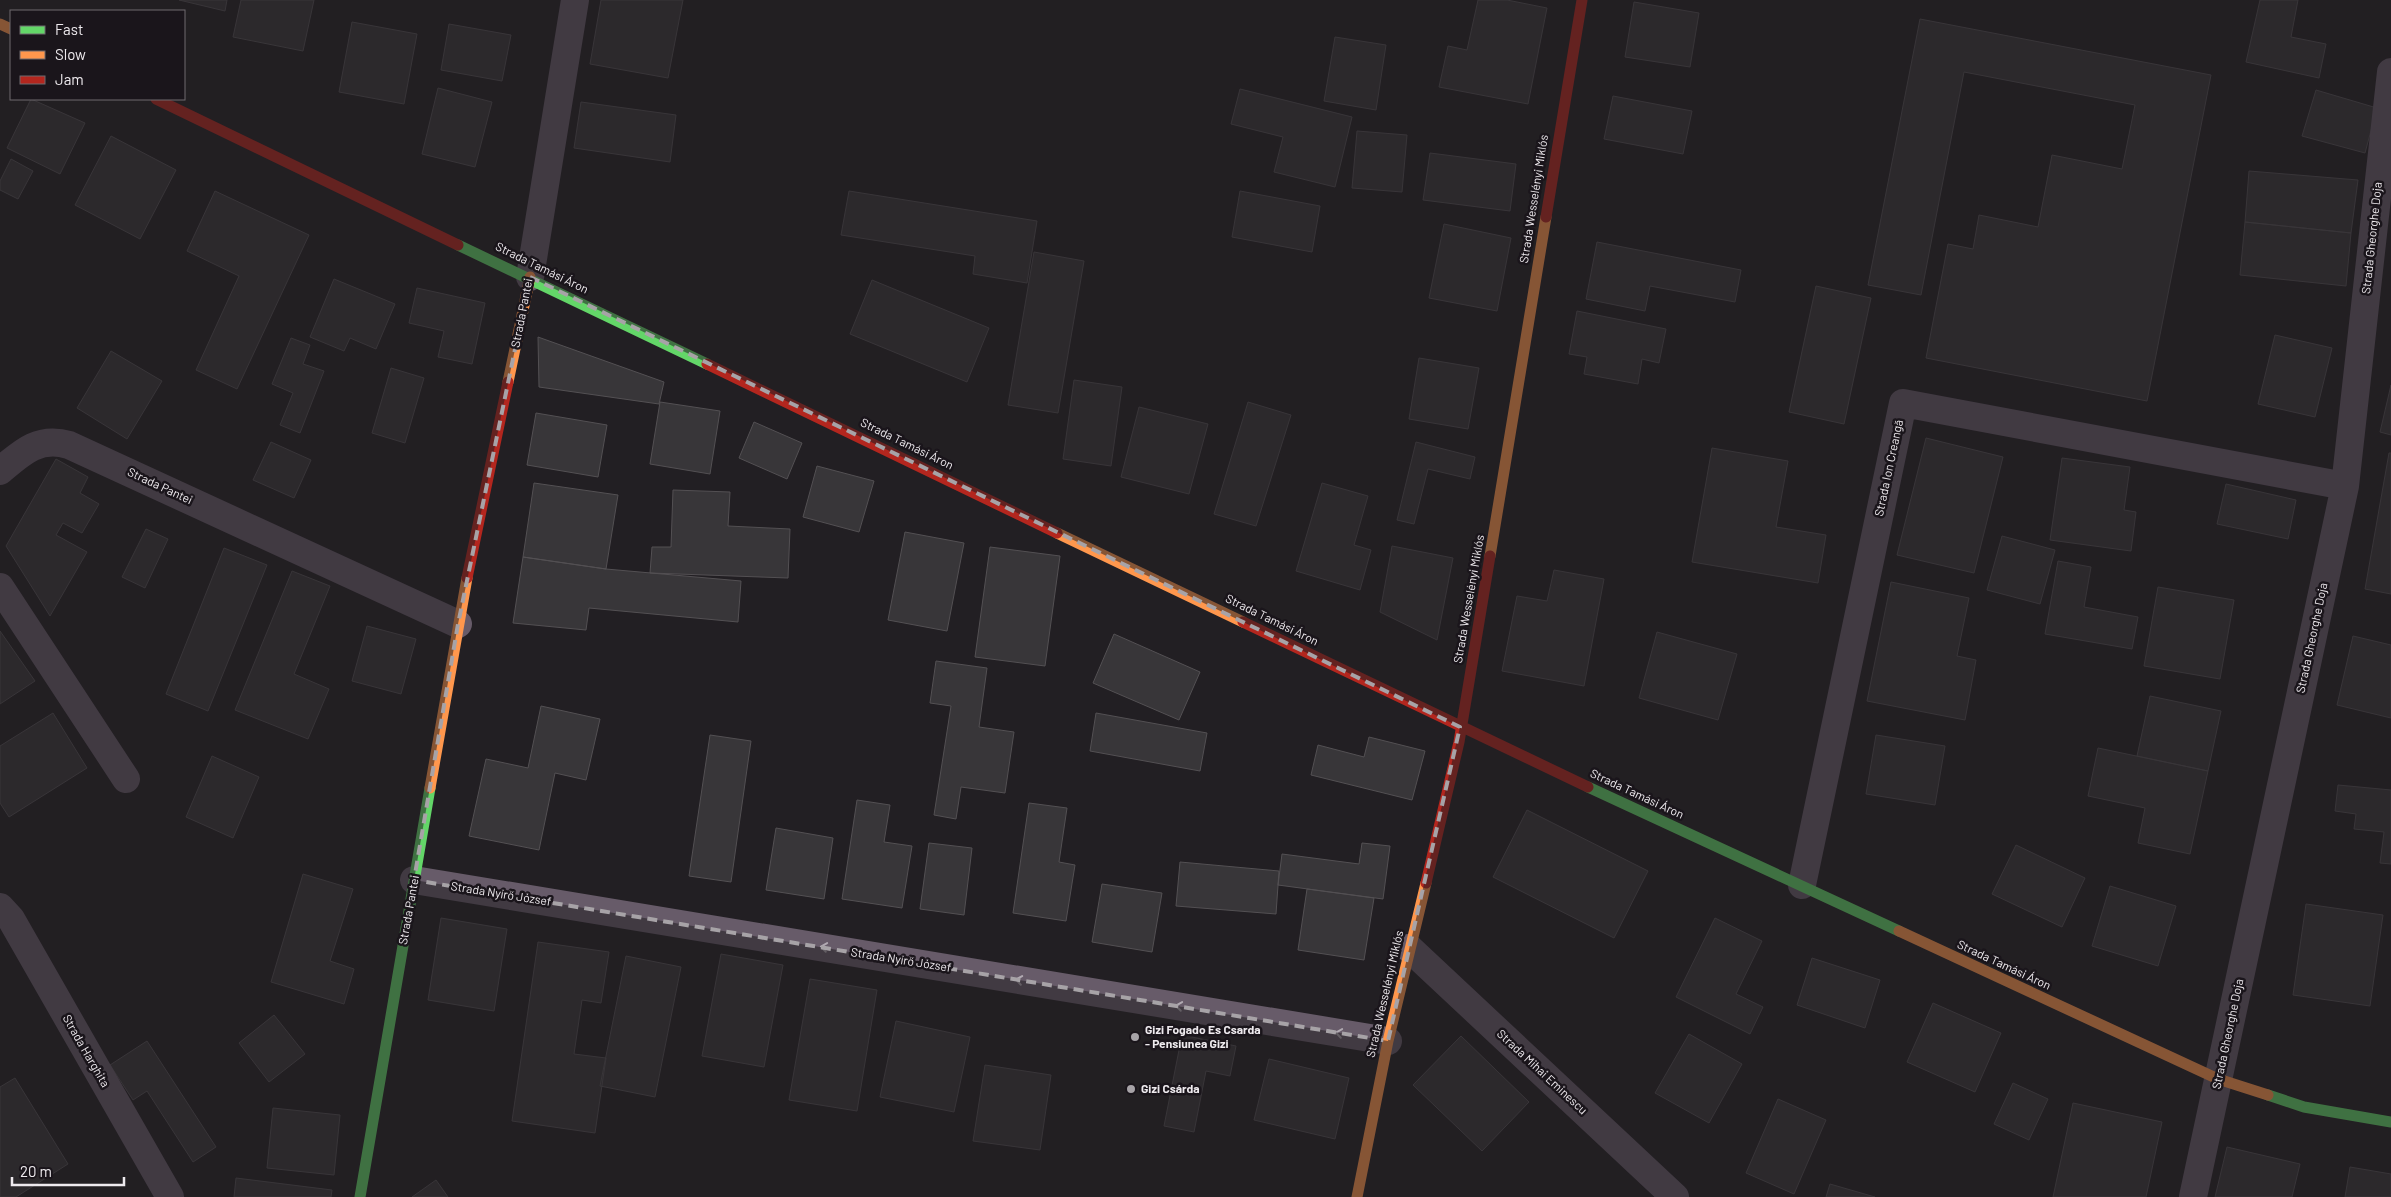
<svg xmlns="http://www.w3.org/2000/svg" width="2391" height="1197" viewBox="0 0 2391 1197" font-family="Barlow,sans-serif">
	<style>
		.building { fill: #383639; stroke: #535053 }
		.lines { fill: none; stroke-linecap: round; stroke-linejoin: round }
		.street { stroke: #675b69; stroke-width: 28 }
		.fast { stroke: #63d668; stroke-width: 11 }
		.slow { stroke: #ff974d; stroke-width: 11 }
		.jam { stroke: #b3261e; stroke-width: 11 }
		.oneway { stroke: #b1aab2 }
		.marked { fill: none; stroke: #a7a3a7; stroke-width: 4; stroke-dasharray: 10 6; stroke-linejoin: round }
		.poi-dot { fill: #a7a3a7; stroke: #1a151b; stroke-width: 2 }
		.labels { text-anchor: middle; stroke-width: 5; stroke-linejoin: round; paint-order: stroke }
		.street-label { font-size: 12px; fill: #eeeaee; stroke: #1a151b }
		.poi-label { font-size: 12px; font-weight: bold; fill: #eeeaee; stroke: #1a151b; text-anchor: start }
	</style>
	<rect width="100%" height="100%" fill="#221f23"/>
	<path class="building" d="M 179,0 L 227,0 L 225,11 Z
		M 241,0 L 314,0 L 303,51 L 233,37 Z
		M 601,0 L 683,0 L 668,78 L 590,64 Z
		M 1478,0 L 1507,0 L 1547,8 L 1528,104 L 1439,87 L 1448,46 L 1467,50 Z
		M 2260,0 L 2298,0 L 2291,37 L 2326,44 L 2319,78 L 2246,62 Z
		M 1634,2 L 1699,13 L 1690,67 L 1625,57 Z
		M 1920,19 L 2211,75 L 2147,401 L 1926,358 L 1948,244 L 1973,249 L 1979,215 L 2038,227 L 2052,155 L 2122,169 L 2135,105 L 1964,72 L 1921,295 L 1868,285 Z
		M 352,22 L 417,34 L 404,104 L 339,92 Z
		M 449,24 L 511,35 L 502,81 L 441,70 Z
		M 1335,37 L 1386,45 L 1376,110 L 1324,101 Z
		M 438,88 L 492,102 L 475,167 L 422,154 Z
		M 1240,89 L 1352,117 L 1335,187 L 1274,172 L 1283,137 L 1231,124 Z
		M 2316,90 L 2377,108 L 2365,153 L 2302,136 Z
		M 1613,96 L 1692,111 L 1683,154 L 1604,139 Z
		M 31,99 L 85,123 L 60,174 L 7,148 Z
		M 581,102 L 676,115 L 670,162 L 574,148 Z
		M 1357,131 L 1407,135 L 1402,192 L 1352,188 Z
		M 111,136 L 176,170 L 140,239 L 75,205 Z
		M 1430,153 L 1516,164 L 1510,211 L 1423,200 Z
		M 11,159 L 33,171 L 18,199 L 0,190 L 0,181 Z
		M 2249,171 L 2358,180 L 2351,233 L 2245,222 Z
		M 215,191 L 309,235 L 237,389 L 196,370 L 239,276 L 187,251 Z
		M 849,191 L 1037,221 L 1027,283 L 973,274 L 975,256 L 841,235 Z
		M 1240,191 L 1320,206 L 1312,252 L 1232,237 Z
		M 2245,222 L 2351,233 L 2346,286 L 2240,275 Z
		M 1444,224 L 1511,238 L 1497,311 L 1429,298 Z
		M 1597,242 L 1741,270 L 1735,302 L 1650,286 L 1645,311 L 1586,299 Z
		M 1034,252 L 1084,261 L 1058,413 L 1008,405 Z
		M 334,279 L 395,304 L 376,349 L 350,338 L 344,351 L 310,337 Z
		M 872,280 L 989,328 L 967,382 L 850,334 Z
		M 1816,286 L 1871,298 L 1844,424 L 1789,412 Z
		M 417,288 L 485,303 L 472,364 L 438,357 L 444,331 L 409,323 Z
		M 1577,311 L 1666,329 L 1659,363 L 1642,359 L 1638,384 L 1584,374 L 1587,357 L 1569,354 Z
		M 2275,335 L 2332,348 L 2315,417 L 2258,404 Z
		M 538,337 L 664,382 L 659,404 L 539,387 Z
		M 291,338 L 310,345 L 303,364 L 324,371 L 300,433 L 280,425 L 293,393 L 272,384 Z
		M 111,351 L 162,381 L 127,439 L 77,408 Z
		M 1419,358 L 1479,368 L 1468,429 L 1409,419 Z
		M 391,368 L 424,378 L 405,443 L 372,433 Z
		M 1074,380 L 1122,387 L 1111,466 L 1063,459 Z
		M 2391,385 L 2391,435 L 2380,432 Z
		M 660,402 L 720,411 L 710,474 L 650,464 Z
		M 1248,402 L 1291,415 L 1256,526 L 1214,514 Z
		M 1139,407 L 1208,424 L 1189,494 L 1121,477 Z
		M 536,413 L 607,425 L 598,477 L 527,465 Z
		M 754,422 L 802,443 L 787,479 L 739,458 Z
		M 1926,438 L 2003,457 L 1974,573 L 1897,555 Z
		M 271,442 L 311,460 L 294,498 L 253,480 Z
		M 1416,442 L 1475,457 L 1470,479 L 1428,469 L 1414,524 L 1397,520 Z
		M 1712,448 L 1788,461 L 1776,527 L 1826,535 L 1818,583 L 1692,562 Z
		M 2389,453 L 2391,453 L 2391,594 L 2365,589 Z
		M 2062,458 L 2130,467 L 2124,510 L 2136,512 L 2131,551 L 2050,540 Z
		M 56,459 L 88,477 L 80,493 L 99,504 L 82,533 L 63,523 L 56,535 L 87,552 L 50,616 L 6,546 Z
		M 817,466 L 874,481 L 859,532 L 803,517 Z
		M 534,483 L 618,495 L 606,569 L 523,557 Z
		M 1322,483 L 1368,496 L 1354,545 L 1371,550 L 1360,590 L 1296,571 Z
		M 2226,484 L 2296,500 L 2288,539 L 2217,524 Z
		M 673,490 L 730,492 L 728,526 L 790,529 L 788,578 L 650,573 L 652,547 L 671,547 Z
		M 146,529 L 168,539 L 145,588 L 122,577 Z
		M 905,532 L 964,543 L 947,631 L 888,620 Z
		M 2002,536 L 2055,550 L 2040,604 L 1987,590 Z
		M 1392,546 L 1453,558 L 1437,640 L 1380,612 Z
		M 990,547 L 1060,556 L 1045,666 L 975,657 Z
		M 224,548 L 267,565 L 208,711 L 166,694 Z
		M 523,557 L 606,569 L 741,581 L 738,622 L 589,608 L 586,630 L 513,623 Z
		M 2058,561 L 2091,567 L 2084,607 L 2138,617 L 2132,649 L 2045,634 Z
		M 1554,570 L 1604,579 L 1584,686 L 1502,671 L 1517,596 L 1547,601 Z
		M 292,571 L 330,586 L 294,674 L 329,689 L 308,739 L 235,710 Z
		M 1891,582 L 1969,598 L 1957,656 L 1976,660 L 1965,720 L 1867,701 Z
		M 2158,587 L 2234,600 L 2220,679 L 2144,666 Z
		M 367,626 L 416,639 L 401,694 L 352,681 Z
		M 0,631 L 35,681 L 0,704 Z
		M 1657,632 L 1737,654 L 1718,720 L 1639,698 Z
		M 1114,634 L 1200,672 L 1179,720 L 1093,683 Z
		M 2353,636 L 2391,645 L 2391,718 L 2337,705 Z
		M 936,661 L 987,668 L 979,727 L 1014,732 L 1005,793 L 961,787 L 956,819 L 934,815 L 951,706 L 930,703 Z
		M 2150,696 L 2221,711 L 2208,771 L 2137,756 Z
		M 541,706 L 600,719 L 586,780 L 555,773 L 539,850 L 469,836 L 486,759 L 528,768 Z
		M 53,713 L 87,768 L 9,817 L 0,803 L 0,746 Z
		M 1096,713 L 1207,733 L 1200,771 L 1090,751 Z
		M 710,735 L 751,741 L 731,882 L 689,876 Z
		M 1876,735 L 1945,746 L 1935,805 L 1866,794 Z
		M 1369,737 L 1425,751 L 1412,800 L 1311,775 L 1318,745 L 1364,757 Z
		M 2098,748 L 2208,771 L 2190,854 L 2138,843 L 2145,808 L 2088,796 Z
		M 212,756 L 259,777 L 233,838 L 186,817 Z
		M 2338,785 L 2391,790 L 2391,864 L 2380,863 L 2384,832 L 2354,829 L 2356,814 L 2335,811 Z
		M 857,800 L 890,805 L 884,842 L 912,846 L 902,908 L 842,899 Z
		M 1029,803 L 1067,808 L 1059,862 L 1075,865 L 1066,921 L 1013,913 Z
		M 1527,810 L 1648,871 L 1614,938 L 1493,877 Z
		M 776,828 L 833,838 L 824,899 L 766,890 Z
		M 929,843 L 972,848 L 964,915 L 920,909 Z
		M 1362,843 L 1390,846 L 1383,899 L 1278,885 L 1282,854 L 1359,864 Z
		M 2016,845 L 2085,878 L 2062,927 L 1992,894 Z
		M 1180,862 L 1279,871 L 1276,914 L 1176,906 Z
		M 303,874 L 353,889 L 330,961 L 354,969 L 344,1004 L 271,982 Z
		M 1102,884 L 1162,893 L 1152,952 L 1092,942 Z
		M 2110,886 L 2176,906 L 2158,966 L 2092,946 Z
		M 1307,889 L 1374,898 L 1364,960 L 1298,950 Z
		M 2306,904 L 2383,915 L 2370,1006 L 2293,995 Z
		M 441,918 L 507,929 L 494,1011 L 428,1000 Z
		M 1715,918 L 1762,941 L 1736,994 L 1763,1007 L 1750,1034 L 1676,997 Z
		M 538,942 L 609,952 L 601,1003 L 582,1000 L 574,1054 L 606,1058 L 595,1133 L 512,1121 Z
		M 721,954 L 783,965 L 764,1067 L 702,1056 Z
		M 626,956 L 681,967 L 655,1097 L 600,1086 Z
		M 1812,958 L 1880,980 L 1865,1028 L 1797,1005 Z
		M 810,979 L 877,990 L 857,1111 L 789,1100 Z
		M 1933,1003 L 2001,1033 L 1975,1092 L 1907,1062 Z
		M 274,1015 L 305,1054 L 269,1082 L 239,1043 Z
		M 896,1021 L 970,1037 L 954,1112 L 880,1097 Z
		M 1689,1034 L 1742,1064 L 1709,1123 L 1655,1093 Z
		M 1182,1035 L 1236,1046 L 1230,1076 L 1206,1071 L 1194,1132 L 1164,1126 Z
		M 1461,1036 L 1529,1102 L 1482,1151 L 1413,1085 Z
		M 147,1041 L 216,1147 L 193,1162 L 147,1091 L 133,1100 L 110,1065 Z
		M 1269,1059 L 1349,1078 L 1335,1139 L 1254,1120 Z
		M 985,1065 L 1051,1075 L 1040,1150 L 973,1141 Z
		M 15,1078 L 68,1164 L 16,1197 L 0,1197 L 0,1087 Z
		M 2013,1083 L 2048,1099 L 2029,1140 L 1994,1124 Z
		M 1778,1099 L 1826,1120 L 1794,1194 L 1746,1173 Z
		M 2073,1103 L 2162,1122 L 2146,1197 L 2053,1197 Z
		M 273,1108 L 340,1115 L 334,1175 L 267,1168 Z
		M 2227,1147 L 2300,1164 L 2292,1197 L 2215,1197 Z
		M 2350,1167 L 2391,1174 L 2391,1197 L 2345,1197 Z
		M 236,1178 L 332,1190 L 331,1197 L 234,1197 Z
		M 436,1180 L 448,1197 L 412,1197 Z
		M 1830,1184 L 1875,1197 L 1826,1197 Z"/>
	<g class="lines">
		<path class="street" d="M 530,277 L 575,0
			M 0,471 C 22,452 39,436 69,445 L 458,624
			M 0,587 L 126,779
			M 414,880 L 1388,1041
			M 1802,885 L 1903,403 L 2345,486
			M 0,907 L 11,919 L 170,1197
			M 1409,948 L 1675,1197
			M 2193,1197 L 2345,486 L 2391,72"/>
		<path class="fast" d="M 458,245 L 707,364
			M 1588,787 L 1899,931
			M 2268,1095 L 2304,1107 L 2391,1122
			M 360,1197 L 430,788"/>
		<path class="slow" d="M 0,24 L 11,29
			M 508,382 L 530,277
			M 1057,533 L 1243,622
			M 1490,556 L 1546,217
			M 430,788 L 467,578
			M 1899,931 L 2218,1079 L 2268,1095
			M 1357,1197 L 1388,1041 L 1426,883"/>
		<path class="jam" d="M 156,99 L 458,245
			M 1546,217 L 1582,0
			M 707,364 L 1057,533
			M 467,578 L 508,382
			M 1243,622 L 1588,787
			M 1426,883 L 1459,742 L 1490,556"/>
	</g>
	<defs><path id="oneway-chevron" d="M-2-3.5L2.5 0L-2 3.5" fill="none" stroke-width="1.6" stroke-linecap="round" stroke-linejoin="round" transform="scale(1.25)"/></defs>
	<g class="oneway">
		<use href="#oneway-chevron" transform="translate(824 947) rotate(-171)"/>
		<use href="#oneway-chevron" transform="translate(1019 980) rotate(-171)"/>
		<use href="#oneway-chevron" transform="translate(1179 1006) rotate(-171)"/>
		<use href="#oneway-chevron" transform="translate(1339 1033) rotate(-171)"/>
	</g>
	<path d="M0 0H2391V1197H0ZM 530,277 L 1460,727 L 1388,1041 L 414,880 L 458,624 Z" fill="#221f23" fill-opacity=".55" fill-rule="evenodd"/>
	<path class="marked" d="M 530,277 L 1460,727 L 1388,1041 L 414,880 L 458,624 Z"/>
	<g class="poi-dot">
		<circle cx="1135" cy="1037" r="5"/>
		<circle cx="1131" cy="1089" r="5"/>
	</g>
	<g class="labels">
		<g class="street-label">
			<text transform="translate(1534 199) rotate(-81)" y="4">Strada Wesselényi Miklós</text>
			<text transform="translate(2372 238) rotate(-84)" y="4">Strada Gheorghe Doja</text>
			<text transform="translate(542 268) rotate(26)" y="4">Strada Tamási Áron</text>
			<text transform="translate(522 313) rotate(-79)" y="4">Strada Pantei</text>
			<text transform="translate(907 444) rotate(26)" y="4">Strada Tamási Áron</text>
			<text transform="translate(1889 468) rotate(-78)" y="4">Strada Ion Creangă</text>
			<text transform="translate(160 486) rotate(25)" y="4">Strada Pantei</text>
			<text transform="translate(1469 599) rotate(-80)" y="4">Strada Wesselényi Miklós</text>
			<text transform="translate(1272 620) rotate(26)" y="4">Strada Tamási Áron</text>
			<text transform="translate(2312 638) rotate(-78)" y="4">Strada Gheorghe Doja</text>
			<text transform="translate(1637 794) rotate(25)" y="4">Strada Tamási Áron</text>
			<text transform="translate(501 894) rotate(9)" y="4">Strada Nyírő József</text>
			<text transform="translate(409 910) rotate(-80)" y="4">Strada Pantei</text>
			<text transform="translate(901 960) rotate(9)" y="4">Strada Nyírő József</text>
			<text transform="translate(2004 965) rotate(25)" y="4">Strada Tamási Áron</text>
			<text transform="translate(1385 994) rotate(-77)" y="4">Strada Wesselényi Miklós</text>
			<text transform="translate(2228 1034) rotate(-78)" y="4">Strada Gheorghe Doja</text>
			<text transform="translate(86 1051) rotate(60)" y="4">Strada Harghita</text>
			<text transform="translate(1542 1072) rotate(43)" y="4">Strada Mihai Eminescu</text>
		</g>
		<g class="poi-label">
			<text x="1145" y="1034">Gizi Fogado Es Csarda<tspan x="1145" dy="14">- Pensiunea Gizi</tspan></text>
			<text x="1141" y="1093">Gizi Csárda</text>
		</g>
	</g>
	<rect x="10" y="10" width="175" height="90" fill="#1a151b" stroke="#6f6a6f"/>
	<rect x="20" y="26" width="25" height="8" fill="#63d668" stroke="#6f6a6f"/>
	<text x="55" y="35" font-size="15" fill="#eeeaee">Fast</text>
	<rect x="20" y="51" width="25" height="8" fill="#ff974d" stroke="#6f6a6f"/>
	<text x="55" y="60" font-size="15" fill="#eeeaee">Slow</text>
	<rect x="20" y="76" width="25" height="8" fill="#b3261e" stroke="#6f6a6f"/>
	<text x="55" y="85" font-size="15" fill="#eeeaee">Jam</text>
	<path d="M12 1177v8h112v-8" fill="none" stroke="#eeeaee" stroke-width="2.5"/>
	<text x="20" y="1177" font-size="15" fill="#eeeaee" stroke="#1a151b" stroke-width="4" paint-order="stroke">20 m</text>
</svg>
